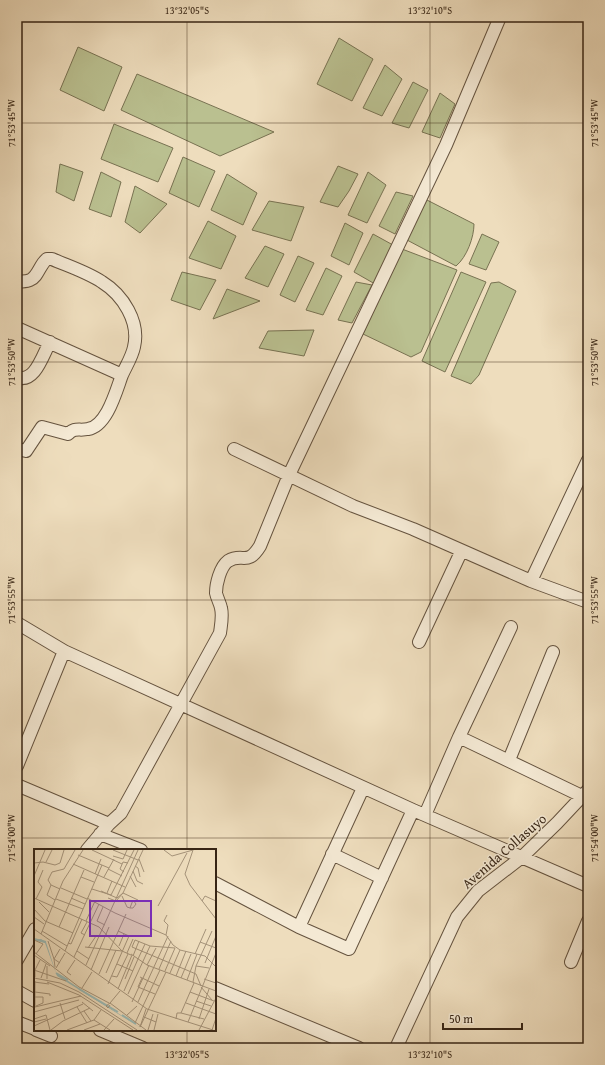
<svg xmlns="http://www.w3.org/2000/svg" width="605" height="1065" viewBox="0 0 605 1065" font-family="'Gentium Book Plus',serif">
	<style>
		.green { fill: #bac090; stroke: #787252 }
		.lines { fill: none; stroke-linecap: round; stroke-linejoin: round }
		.minor-casing { stroke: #65533f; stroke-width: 14 }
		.minor { stroke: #f4e9d4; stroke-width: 12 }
		.ticks { fill: none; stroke: #372515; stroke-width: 1; stroke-opacity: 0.45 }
		.labels { text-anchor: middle; stroke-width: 3; stroke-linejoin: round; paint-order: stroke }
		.street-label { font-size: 14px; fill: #372515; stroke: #f4e9d4 }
		.inset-river { fill: none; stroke: #9bbbb7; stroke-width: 2 }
		.inset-road { fill: none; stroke: #a5937a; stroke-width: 1 }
		.view { fill: #7b2cbf; fill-opacity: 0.15; stroke: #7b2cbf; stroke-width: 2 }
		.inset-edge { fill: none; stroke: #372515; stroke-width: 2 }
		.neatline { fill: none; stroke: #372515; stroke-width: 1.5 }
		.ticks-label { font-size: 10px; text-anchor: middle; fill: #372515 }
	</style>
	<rect width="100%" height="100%" fill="#eeddbd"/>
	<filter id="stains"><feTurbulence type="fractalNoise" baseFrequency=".005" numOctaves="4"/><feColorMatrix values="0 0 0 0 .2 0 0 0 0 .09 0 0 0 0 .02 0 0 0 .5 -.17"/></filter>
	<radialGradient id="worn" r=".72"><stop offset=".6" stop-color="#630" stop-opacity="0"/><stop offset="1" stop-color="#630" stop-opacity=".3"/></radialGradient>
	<path class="green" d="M 339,38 L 373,59 L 352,101 L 317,84 Z
		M 78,47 L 122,67 L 104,111 L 60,90 Z
		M 385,65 L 402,79 L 382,116 L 363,108 Z
		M 137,74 L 274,132 L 220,156 L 121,110 Z
		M 413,82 L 428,90 L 409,128 L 392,123 Z
		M 440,93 L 455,104 L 440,138 L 422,132 Z
		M 114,124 L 173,148 L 158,182 L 101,159 Z
		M 183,157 L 215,171 L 199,207 L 169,193 Z
		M 60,164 L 83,172 L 74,201 L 56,192 Z
		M 338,166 L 358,174 L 349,191 L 338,207 L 320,202 Z
		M 101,172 L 121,182 L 111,217 L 89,209 Z
		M 368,172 L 386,185 L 367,223 L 348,215 Z
		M 227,174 L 257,193 L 243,225 L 211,210 Z
		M 135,186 L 167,204 L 140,233 L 125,222 Z
		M 396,192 L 413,196 L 395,234 L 379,226 Z
		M 425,199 L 474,224 C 474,237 467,257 456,266 L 407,240 Z
		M 269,201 L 304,207 L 291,241 L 252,230 Z
		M 208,221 L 236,236 L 221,269 L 189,258 Z
		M 345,223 L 363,233 L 349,265 L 331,256 Z
		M 373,234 L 393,245 L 375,284 L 354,272 Z
		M 482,234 L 499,242 L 486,270 L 469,264 Z
		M 265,246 L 284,254 L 268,287 L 245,278 Z
		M 402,249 L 457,270 L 421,352 L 411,357 L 363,334 Z
		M 298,256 L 314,263 L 295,302 L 280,295 Z
		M 326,268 L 342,276 L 323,315 L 306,310 Z
		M 182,272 L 216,280 L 200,310 L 171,300 Z
		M 461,272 L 486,282 L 445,372 L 422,361 Z
		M 356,282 L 372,285 L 352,323 L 338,320 Z
		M 499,282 L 516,291 L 479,375 L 471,384 L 451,376 L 491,283 Z
		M 227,289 L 260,301 L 213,319 Z
		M 314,330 L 304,356 L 259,348 L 268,331 Z"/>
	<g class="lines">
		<g class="minor-casing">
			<path id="minor" d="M 17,282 C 21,281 26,282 30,280 C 38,277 40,264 47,259 L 52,259 C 68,266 87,272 102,282 C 123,295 140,322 134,347 C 132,357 126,366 122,375
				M 17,328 L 122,375 C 116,391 107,426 88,429 C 79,431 75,427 68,434 L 42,427 L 26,451 L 17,449
				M 17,377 C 35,384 43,354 50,342
				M 234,449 L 353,506 L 413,529 L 531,581 L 588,602
				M 531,581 L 588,460
				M 17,623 L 64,651 L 413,810 L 588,886
				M 419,642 L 461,552
				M 459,737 L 588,799
				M 509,760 L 553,652
				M 17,766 L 64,651
				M 17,785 L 109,824
				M 425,815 L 459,737 L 511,627
				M 100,834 L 141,850
				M 87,850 L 109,824 L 121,813 L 220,633 C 221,625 223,616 221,608 C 220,603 217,598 216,593 C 216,584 220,567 228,561 C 243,552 247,567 260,546 L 289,475 L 446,145 L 500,17
				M 332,854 L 382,878
				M 215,883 L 299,927 L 349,949 L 413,810
				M 299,927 L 363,788
				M 17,960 L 35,929
				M 571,962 L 588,921
				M 215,988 L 359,1048
				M 17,991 L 35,1001
				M 17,1022 L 35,1029
				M 36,1030 L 51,1036
				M 100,1030 L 143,1048
				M 396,1048 L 457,917 L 478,891 L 522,857 L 557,823 L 588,790"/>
		</g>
		<use href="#minor" class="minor"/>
	</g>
	<path class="ticks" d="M 187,17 L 187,850M 430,17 L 430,1048M 17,123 L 588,123M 17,362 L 588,362M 17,600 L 588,600M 17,838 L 588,838M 187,1030 L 187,1048"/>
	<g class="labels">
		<g class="street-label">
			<text transform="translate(504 851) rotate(-41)" y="5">Avenida Collasuyo</text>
		</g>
	</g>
	<g transform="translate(34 849)">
		<rect width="182" height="182" fill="#eeddbd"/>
		<path d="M 7,90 L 12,93 L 22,124 L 110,181 L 23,127 L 11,94 L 0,91 Z" fill="#9bbbb7"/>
		<path class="inset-river" d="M 0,90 L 12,93M 22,124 L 34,131M 45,140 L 84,163M 88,166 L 102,175"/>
		<path class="inset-road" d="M 58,1 L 88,15M 79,1 L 104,11M 130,1 L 138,7 L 159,1M 159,1 L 151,25 L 156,36 L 182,70M 44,6 L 75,19M 79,7 L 89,10 L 93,1M 105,10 L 110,23M 12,13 L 18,1M 0,14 L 9,13 L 21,16 L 26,14 L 30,1M 39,15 L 91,38M 101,17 L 104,19 L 106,28M 30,20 L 41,1M 74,20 L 88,27M 99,22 L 103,32 L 109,35M 90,23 L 86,20 L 89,13 L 94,14M 61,25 L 67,10M 0,27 L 11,1M 96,27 L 102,38M 47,28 L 60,33M 70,28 L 80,10M 17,36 L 13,46 L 21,51M 27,39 L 53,50M 26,40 L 17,36 L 14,31 L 18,23 L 30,20M 58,40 L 77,46 L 100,1M 67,42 L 83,49 L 89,44 L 109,1M 73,44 L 78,32M 88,47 L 93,58 L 96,59 L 99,51M 0,49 L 65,78 L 88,102 L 97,106M 37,49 L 51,55M 53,49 L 81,64 L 132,86M 74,49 L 82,52 L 89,44 L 104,51M 2,50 L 8,38 L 4,33 L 9,21M 22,50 L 49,60M 168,52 L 171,47 L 182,52M 5,53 L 15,63M 124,57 L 153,4M 69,58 L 63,72 L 71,76M 96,59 L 99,59 L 102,55 L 99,51M 0,60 L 11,72 L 39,84M 133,66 L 130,72 L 134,76 L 132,86 L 139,96 L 146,101 L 171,107 L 182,118M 0,68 L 10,75M 52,72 L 61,52M 25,78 L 50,21M 0,80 L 113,160 L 179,181M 8,82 L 33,97M 7,85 L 29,32 L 49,1M 51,86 L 47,84 L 53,73M 0,91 L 9,95 L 2,105M 14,92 L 20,110 L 26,114M 166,93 L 182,99M 34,94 L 37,95 L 48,70M 85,97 L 90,85M 51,98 L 88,102M 54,99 L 62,87M 141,99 L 116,97 L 101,91 L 98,98 L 162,125 L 167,137M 31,102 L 68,16M 43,102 L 55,110M 0,103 L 45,138 L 75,154M 93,104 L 99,90M 97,105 L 113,116 L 182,142M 161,105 L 172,80M 0,106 L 16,117M 99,107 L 105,92M 40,108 L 65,55M 104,110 L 111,95M 171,114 L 182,87M 83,115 L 99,122M 52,116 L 104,1M 113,116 L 122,99M 162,117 L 178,82M 21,118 L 20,110 L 26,100M 22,119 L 31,104M 125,120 L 137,92M 0,121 L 32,132M 57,121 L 75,78M 131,122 L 141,99M 72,124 L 82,101M 136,124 L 146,101M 65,125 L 92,65M 37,126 L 33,123 L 41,111M 78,127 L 83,128 L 94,105M 142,127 L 152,102M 1,128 L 1,121 L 6,111M 106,128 L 125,137M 0,129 L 26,134 L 45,143 L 103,181M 7,129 L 12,115M 108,129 L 104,138 L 121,145M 147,129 L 157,105M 13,130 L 13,117M 91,130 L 100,108M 170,130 L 182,134M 153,131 L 163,105M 1,132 L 1,158 L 47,147M 0,133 L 15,135M 13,133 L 45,146 L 99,181M 159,133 L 162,117 L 175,119M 74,135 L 95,87 L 84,82M 167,138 L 178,151M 48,139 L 58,123M 84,140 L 98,106M 90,142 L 104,110M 1,143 L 16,145 L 16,147M 156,143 L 180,152M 94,145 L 116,97M 1,148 L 9,148 L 9,154 L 2,157M 162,152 L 177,157M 48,153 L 59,162M 98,153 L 115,116M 104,153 L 134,87M 26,154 L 31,170M 76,154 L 86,142M 152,154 L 182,165M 76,156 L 74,159 L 72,157 L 76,154 L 112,181M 43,158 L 53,174M 112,160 L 106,178 L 132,123M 50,162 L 57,172M 0,163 L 45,151M 147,164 L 170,170M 93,166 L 103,157M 110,168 L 122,173M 0,170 L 12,166 L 16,181M 142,170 L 143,164 L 147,164 L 160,134M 165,170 L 175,140M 60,171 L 76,181M 0,173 L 12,170M 154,173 L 182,104M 101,174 L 126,121M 0,177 L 49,155M 17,181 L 29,172 L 56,159M 33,181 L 60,171 L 67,161M 50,181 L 66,175M 70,181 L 80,170M 114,181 L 119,165M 120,181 L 124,165M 165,181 L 182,149M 178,181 L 182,169"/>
		<path class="view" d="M 56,52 L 117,52 L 117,87 L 56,87 Z"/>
		<rect width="182" height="182" class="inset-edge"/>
	</g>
	<rect width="605" height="1065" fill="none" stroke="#eeddbd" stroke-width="44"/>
	<path d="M443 1023v6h79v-6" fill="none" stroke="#372515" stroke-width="2"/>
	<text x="449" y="1023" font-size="12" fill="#372515" stroke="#f4e9d4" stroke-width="3" paint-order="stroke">50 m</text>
	<rect x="22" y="22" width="561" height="1021" class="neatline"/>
	<g class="ticks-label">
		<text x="187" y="14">13°32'05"S</text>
		<text x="430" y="14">13°32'10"S</text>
		<text transform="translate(594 123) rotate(-90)" y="4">71°53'45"W</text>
		<text transform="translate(11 123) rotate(-90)" y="4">71°53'45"W</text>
		<text transform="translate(594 362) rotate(-90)" y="4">71°53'50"W</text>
		<text transform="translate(11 362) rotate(-90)" y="4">71°53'50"W</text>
		<text transform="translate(594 600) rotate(-90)" y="4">71°53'55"W</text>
		<text transform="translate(11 600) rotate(-90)" y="4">71°53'55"W</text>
		<text transform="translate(594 838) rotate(-90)" y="4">71°54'00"W</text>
		<text transform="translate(11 838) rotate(-90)" y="4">71°54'00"W</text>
		<text x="187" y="1058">13°32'05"S</text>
		<text x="430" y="1058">13°32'10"S</text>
	</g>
	<rect width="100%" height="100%" filter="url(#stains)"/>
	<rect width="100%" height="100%" fill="url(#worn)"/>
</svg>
